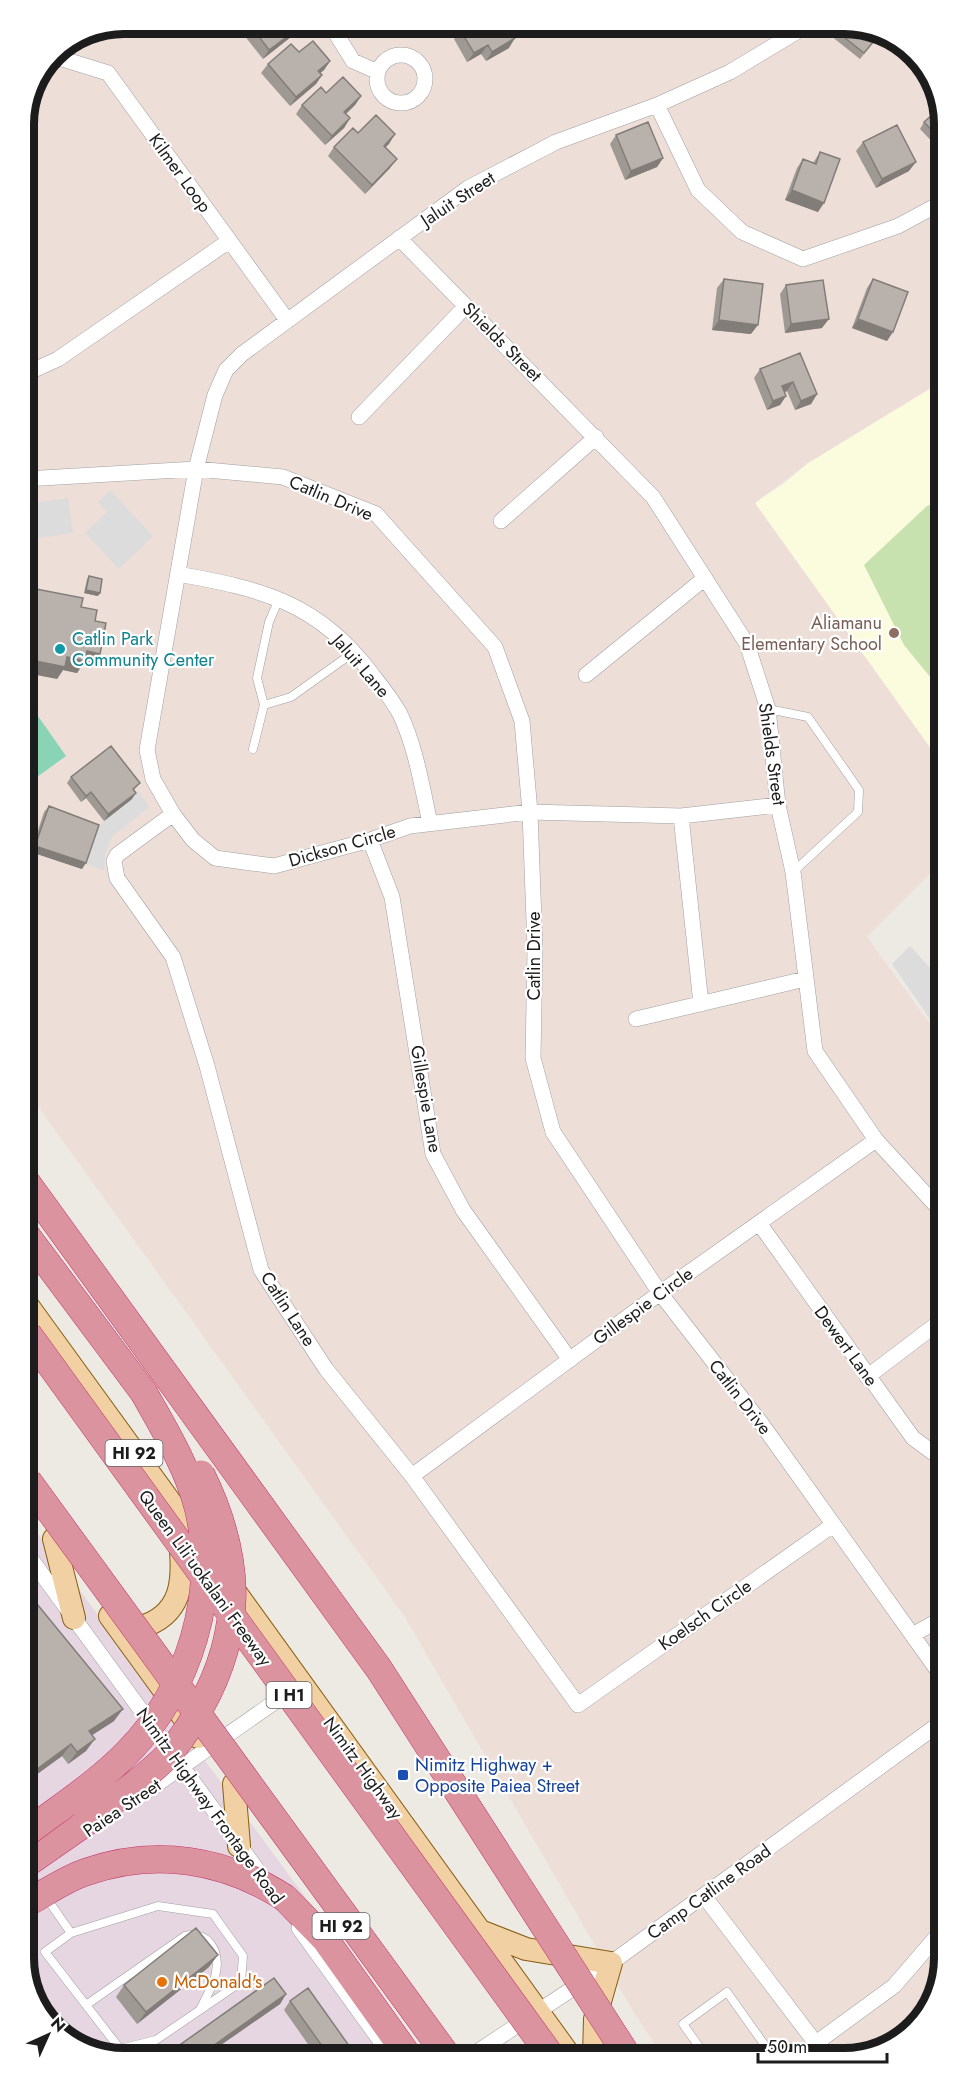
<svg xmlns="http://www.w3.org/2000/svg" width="968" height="2083" viewBox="0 0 968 2083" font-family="Jost,sans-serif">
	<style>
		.industrial { fill: #e5d6e2 }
		.education { fill: #fbfbde }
		.military { fill: #edded8 }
		.grass { fill: #c7e2ae }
		.pitch { fill: #89d4b7 }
		.parking { fill: #dcdcdc }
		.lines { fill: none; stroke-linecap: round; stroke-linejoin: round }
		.lane-casing { stroke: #a0a0a0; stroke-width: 9 }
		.street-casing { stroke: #a0a0a0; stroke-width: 16 }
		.primary-casing { stroke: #855e10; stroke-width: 24 }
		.highway-casing { stroke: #c43667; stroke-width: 28 }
		.lane { stroke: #fff; stroke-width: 8 }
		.street { stroke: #fff; stroke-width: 15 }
		.primary { stroke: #f1d0a4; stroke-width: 22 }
		.highway { stroke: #dc93a0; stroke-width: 27 }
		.highway-bridge-casing { stroke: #c43667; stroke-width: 28; stroke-linecap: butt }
		.highway-bridge { stroke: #dc93a0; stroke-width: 27 }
		.wall { fill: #9f9994 }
		.shaded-wall { fill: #827d78 }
		.building { fill: #b9b2ac; stroke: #827d78; stroke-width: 1.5 }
		.education-dot { fill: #8d6e63; stroke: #fff; stroke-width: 2 }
		.culture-dot { fill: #0f9aa8; stroke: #fff; stroke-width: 2 }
		.transit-dot { fill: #1a4fb4; stroke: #fff; stroke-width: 2 }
		.food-dot { fill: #e8710a; stroke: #fff; stroke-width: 2 }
		.labels { text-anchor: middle; stroke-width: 4.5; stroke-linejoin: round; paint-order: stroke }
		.shield { fill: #fff; stroke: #606060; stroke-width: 1.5 }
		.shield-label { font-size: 16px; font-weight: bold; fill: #1c1c1c }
		.street-label { font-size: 18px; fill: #1c1c1c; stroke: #fff }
		.education-label { font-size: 18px; fill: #785e54; stroke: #fff; text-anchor: end }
		.culture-label { font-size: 18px; fill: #0d838f; stroke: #fff; text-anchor: start }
		.transit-label { font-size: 18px; fill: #164399; stroke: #fff; text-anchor: start }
		.food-label { font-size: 18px; fill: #c56008; stroke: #fff; text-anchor: start }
		.rim { fill: none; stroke: #1c1c1c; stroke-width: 8 }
	</style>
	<rect width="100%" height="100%" fill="#ede9e3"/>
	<path class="industrial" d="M 28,1520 L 314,1909 L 419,2057 L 117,2059 L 64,2038 L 29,1991 Z"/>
	<path class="education" d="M 939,383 L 941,763 L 754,503 L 782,485 L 808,463 Z"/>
	<path class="military" d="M 851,24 L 905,45 L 939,92 L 939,383 L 808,463 L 755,503 L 941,763 L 941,863 L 867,937 L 941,1039 L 944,1959 L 927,2015 L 876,2054 L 662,2055 L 633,2011 L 405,1617 L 27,1091 L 24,118 L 54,53 L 86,32 Z"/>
	<path class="grass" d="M 940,501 L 940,689 L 904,645 L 864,565 L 927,506 Z"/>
	<path class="pitch" d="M 26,699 L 66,756 L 26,785 Z"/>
	<path class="parking" d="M 110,490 L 153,536 L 119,569 L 85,533 L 107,512 L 98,502 Z
		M 68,498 L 73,533 L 25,540 L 25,504 Z
		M 138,790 L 149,807 L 112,837 L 105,854 L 104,871 L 84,863 L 94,831 Z
		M 910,946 L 941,980 L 941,1035 L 892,964 Z"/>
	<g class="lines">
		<g class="lane-casing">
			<path id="lane" d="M 279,599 L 269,622 L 257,678 L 264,705 L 291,697 L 354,652
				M 768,709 L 808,717 L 859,790 L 858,812 L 793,872
				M 253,749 L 264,705
				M 29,1873 L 71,1933 L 45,1952 L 120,2049 L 109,2056
				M 71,1933 L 158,1906 L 213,1914 L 243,1956 L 241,1982 L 156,2040 L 120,2049
				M 86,2005 L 185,1936 C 208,1931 220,1950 216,1972 C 215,1983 206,1997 201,2008
				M 797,2054 L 816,2043
				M 705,2055 L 683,2024 L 727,1992 L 771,2054"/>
		</g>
		<g class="street-casing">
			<path id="street" d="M 333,29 L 353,61 L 378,72
				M377 79a24 24 0 1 1 48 0a24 24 0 1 1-48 0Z
				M 53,56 L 108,73 L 287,320
				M 657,105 L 698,190 L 742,232 L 803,259 L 898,226 L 939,204
				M 399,238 L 653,497 L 747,644 L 768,709 L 778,805 L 793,872 L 815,1051 L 876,1140 L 942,1212
				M 25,374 L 58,359 L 229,241
				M 359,417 L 466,306
				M 25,479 L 196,469 L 283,477 L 376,514 L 495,647 L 522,721 L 530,812 L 535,949 L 533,1058 L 553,1132 L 660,1293 L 761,1423 L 943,1678
				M 501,521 L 596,437
				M 178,574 C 261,589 318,602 371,673 C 381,686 392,699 400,714 C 416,748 422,787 430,823
				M 586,675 L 705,578
				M 778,805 L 681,816 L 530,812 L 410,826 L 370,840 L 274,866 L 215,858 L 193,840 L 173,814 L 153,779 L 147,750 L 196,469 L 215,395 L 226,370 L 242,354 L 468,188 L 556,142 L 657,105 L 730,72 L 808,25
				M 173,814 L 117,855 L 114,861 L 117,878 L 173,957 L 207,1066 L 261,1270 L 326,1369 L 412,1476 L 578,1705 L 833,1525
				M 681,816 L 701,1004
				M 370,840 L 392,897 L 433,1154 L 463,1210 L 570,1360
				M 636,1019 L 805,979
				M 759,1223 L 913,1438 L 943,1460
				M 867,1377 L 942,1320
				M 412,1476 L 660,1293 L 876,1140
				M 28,1555 L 266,1882
				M 912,1635 L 943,1618
				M 137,1798 L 292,1690
				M 704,1896 L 824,2054
				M 299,1928 L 392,2057
				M 816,2043 L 894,1986 L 944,1928
				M 471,2056 L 611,1963 L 943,1721"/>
		</g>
		<g class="primary-casing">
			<path id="primary" d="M 28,1306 L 205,1550
				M 54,1539 L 74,1618
				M 228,1582 L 570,2056
				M 110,1616 L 198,1737
				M 121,1621 C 129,1627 137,1629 147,1625 C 186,1610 183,1573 180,1538
				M 234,1784 L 239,1846
				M 480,1931 L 526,1949 L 611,1963 L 595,2019 L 594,2055"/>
		</g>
		<g class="highway-casing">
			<path id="highway" d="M 27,1236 L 144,1393
				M 29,1862 L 85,1823
				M 285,1898 L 325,1939 L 409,2057"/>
		</g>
		<use href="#lane" class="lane"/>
		<use href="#street" class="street"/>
		<use href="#primary" class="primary"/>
		<use href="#highway" class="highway"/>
		<g class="highway-bridge-casing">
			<path id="highway-bridge" d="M 27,1183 L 379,1669 L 627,2055
				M 28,1334 L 551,2056
				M 28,1481 L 447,2056
				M 85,1823 C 111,1802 139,1783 163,1760 C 177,1746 190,1726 200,1708 C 245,1628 241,1556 201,1474
				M 29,1831 C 62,1806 99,1782 128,1752 C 189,1689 219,1594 198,1508 C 188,1468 164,1429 144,1393
				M 29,1902 C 47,1892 67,1878 86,1872 C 156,1848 225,1859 285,1898"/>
		</g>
		<use href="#highway-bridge" class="highway-bridge"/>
	</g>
	<path class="wall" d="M 840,24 L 851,24 L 879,35 L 860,59 L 831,36 Z
		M 301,29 L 263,59 L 240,30 Z
		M 460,30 L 509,48 L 486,61 L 481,54 L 467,62 L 454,39 Z
		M 299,52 L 330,61 L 324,70 L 320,73 L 322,75 L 316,84 L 290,106 L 261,73 L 268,64 Z
		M 326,93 L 361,96 L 355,105 L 346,114 L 350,118 L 344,128 L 325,145 L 296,114 L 302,105 Z
		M 939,109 L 939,149 L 920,129 L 924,122 Z
		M 358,133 L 395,134 L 385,148 L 390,168 L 365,194 L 328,156 L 334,147 Z
		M 616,135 L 663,158 L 657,167 L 625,180 L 610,144 Z
		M 863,142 L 909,171 L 876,188 L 856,151 Z
		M 820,152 L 818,212 L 785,200 L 797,168 L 803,159 L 813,163 Z
		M 724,279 L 751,334 L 712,330 L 717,288 Z
		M 873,279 L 887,341 L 852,328 L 867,288 Z
		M 786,285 L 822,328 L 785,333 L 780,294 Z
		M 800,353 L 817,394 L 811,404 L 795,410 L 787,391 L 785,392 L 786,396 L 780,405 L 767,410 L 754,378 L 760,369 Z
		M 89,576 L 98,596 L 84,593 L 87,579 Z
		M 36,589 L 81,607 L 95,621 L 92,666 L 83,664 L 77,673 L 63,670 L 57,679 L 27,603 L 27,601 Z
		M 71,777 L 140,783 L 134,790 L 132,799 L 104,821 L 86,798 L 81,802 L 67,783 Z
		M 49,806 L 82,869 L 31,852 L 44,812 Z
		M 28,1593 L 114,1721 L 92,1735 L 86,1751 L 68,1764 L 62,1756 L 29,1780 Z
		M 209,1967 L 137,2024 L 116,1997 L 124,1985 Z
		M 286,1994 L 280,2004 L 202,2058 L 163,2058 L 167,2054 Z
		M 290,2001 L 357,2057 L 317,2057 L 284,2010 Z"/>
	<path class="shaded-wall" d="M 301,29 L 263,59 L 269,50 L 296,30 Z
		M 515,38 L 509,48 L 486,61 L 492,52 Z
		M 488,45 L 481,54 L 467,62 L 474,53 Z
		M 330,61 L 324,70 L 312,80 L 318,71 Z
		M 322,75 L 316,84 L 290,106 L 296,97 Z
		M 361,96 L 355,105 L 338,121 L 344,112 Z
		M 350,118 L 344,128 L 325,145 L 332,136 Z
		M 395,134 L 389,144 L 377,155 L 384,146 Z
		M 663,158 L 657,167 L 625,180 L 631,171 Z
		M 397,159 L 390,168 L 365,194 L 372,185 Z
		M 916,162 L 909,171 L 876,188 L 882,179 Z
		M 792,190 L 824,203 L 818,212 L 785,200 Z
		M 829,319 L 822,328 L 785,333 L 791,324 Z
		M 858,319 L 893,332 L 887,341 L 852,328 Z
		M 719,320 L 758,325 L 751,334 L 712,330 Z
		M 793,382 L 787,391 L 776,396 L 782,386 Z
		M 817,394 L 811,404 L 795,410 L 801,401 Z
		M 786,396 L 780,405 L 767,410 L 773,401 Z
		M 86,590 L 100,593 L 98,596 L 84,593 Z
		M 87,651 L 100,654 L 92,666 L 83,664 L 77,673 L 63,670 L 57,679 L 26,673 L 26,659 L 67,657 Z
		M 91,792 L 86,798 L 81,802 L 86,796 Z
		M 136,793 L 132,799 L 104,821 L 108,814 Z
		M 35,846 L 86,863 L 82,869 L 31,852 Z
		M 123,1709 L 114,1721 L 80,1743 L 89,1731 Z
		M 95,1739 L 86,1751 L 68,1764 L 77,1752 Z
		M 71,1744 L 62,1756 L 29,1780 L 29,1775 Z
		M 218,1955 L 209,1967 L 137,2024 L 146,2012 Z
		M 286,1994 L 280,2004 L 202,2058 L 196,2058 Z"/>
	<path class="building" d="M 840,24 L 851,24 L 879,35 L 864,53 L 835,30 Z
		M 509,27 L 515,38 L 492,52 L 488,45 L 474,53 L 460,30 L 463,28 Z
		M 254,30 L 296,30 L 269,50 Z
		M 313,41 L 330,61 L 318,71 L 322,75 L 296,97 L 268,64 L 291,44 L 299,52 Z
		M 343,77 L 361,96 L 344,112 L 350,118 L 332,136 L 302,105 L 321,87 L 326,93 Z
		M 939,109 L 939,138 L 924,122 Z
		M 376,115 L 395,134 L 384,146 L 397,159 L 372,185 L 334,147 L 353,128 L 358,133 Z
		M 648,122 L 663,158 L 631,171 L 616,135 Z
		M 897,125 L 916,162 L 882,179 L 863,142 Z
		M 820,152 L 840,159 L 824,203 L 792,190 L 803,159 L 816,164 Z
		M 724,279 L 763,284 L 758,325 L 719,320 Z
		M 873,279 L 908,292 L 893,332 L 858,319 Z
		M 823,280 L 829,319 L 791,324 L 786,285 Z
		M 800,353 L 817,394 L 801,401 L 793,382 L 782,386 L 786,396 L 773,401 L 760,369 Z
		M 89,576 L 102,579 L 100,593 L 86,590 Z
		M 36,589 L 83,598 L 81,607 L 97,610 L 95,621 L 106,623 L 100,654 L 87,651 L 85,661 L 67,657 L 65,667 L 26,659 L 26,603 L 33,605 Z
		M 111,746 L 140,783 L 133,789 L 136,793 L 108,814 L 91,792 L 86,796 L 71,777 Z
		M 49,806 L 99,825 L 86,863 L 35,846 Z
		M 28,1593 L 123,1709 L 89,1731 L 95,1739 L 77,1752 L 71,1744 L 29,1775 Z
		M 196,1928 L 218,1955 L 146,2012 L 124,1985 Z
		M 274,1978 L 286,1994 L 196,2058 L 170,2058 L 167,2054 Z
		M 308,1988 L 357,2057 L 330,2057 L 290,2001 Z"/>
	<circle class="education-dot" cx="894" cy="633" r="6"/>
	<circle class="culture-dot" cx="60" cy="649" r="6"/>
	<rect class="transit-dot" x="397" y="1769" width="12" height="12" rx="3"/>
	<circle class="food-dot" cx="162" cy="1982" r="6"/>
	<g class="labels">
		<g class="shield">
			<rect x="105.5" y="1440" width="57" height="26" rx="4.5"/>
			<rect x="266.5" y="1682" width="45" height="26" rx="4.5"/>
			<rect x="312.5" y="1913" width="57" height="26" rx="4.5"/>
		</g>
		<g class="shield-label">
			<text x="134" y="1459">HI 92</text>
			<text x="289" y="1701">I H1</text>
			<text x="341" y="1932">HI 92</text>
		</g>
		<g class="street-label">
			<text transform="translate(180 173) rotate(54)" y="6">Kilmer Loop</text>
			<text transform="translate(458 199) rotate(-33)" y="6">Jaluit Street</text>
			<text transform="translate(502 342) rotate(45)" y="6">Shields Street</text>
			<text transform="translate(331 498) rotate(23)" y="6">Catlin Drive</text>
			<text transform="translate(361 666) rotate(49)" y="6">Jaluit Lane</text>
			<text transform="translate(772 754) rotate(82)" y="6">Shields Street</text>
			<text transform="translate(342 846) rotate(-16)" y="6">Dickson Circle</text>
			<text transform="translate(534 956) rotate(-90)" y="6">Catlin Drive</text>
			<text transform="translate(426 1099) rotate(80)" y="6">Gillespie Lane</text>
			<text transform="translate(643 1306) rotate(-36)" y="6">Gillespie Circle</text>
			<text transform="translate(288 1309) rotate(57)" y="6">Catlin Lane</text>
			<text transform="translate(846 1346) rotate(54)" y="6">Dewert Lane</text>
			<text transform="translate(740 1397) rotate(52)" y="6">Catlin Drive</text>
			<text transform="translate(205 1578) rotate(54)" y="6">Queen Liliʻuokalani Freeway</text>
			<text transform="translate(705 1615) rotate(-35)" y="6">Koelsch Circle</text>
			<text transform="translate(363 1768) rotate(54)" y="6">Nimitz Highway</text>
			<text transform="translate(210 1806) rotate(54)" y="6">Nimitz Highway Frontage Road</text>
			<text transform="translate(122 1808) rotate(-34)" y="6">Paiea Street</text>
			<text transform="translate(709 1892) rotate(-36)" y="6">Camp Catline Road</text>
		</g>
		<g class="education-label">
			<text x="882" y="629">Aliamanu<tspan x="882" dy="21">Elementary School</tspan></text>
		</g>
		<g class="culture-label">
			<text x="72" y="645">Catlin Park<tspan x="72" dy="21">Community Center</tspan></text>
		</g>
		<g class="transit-label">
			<text x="415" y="1771">Nimitz Highway +<tspan x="415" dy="21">Opposite Paiea Street</tspan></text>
		</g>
		<g class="food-label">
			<text x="174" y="1988">McDonald's</text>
		</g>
	</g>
	<path d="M0 0H968V2083H0ZM124 34H844A90 90 0 0 1 934 124V1958A90 90 0 0 1 844 2048H124A90 90 0 0 1 34 1958V124A90 90 0 0 1 124 34Z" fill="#fff" fill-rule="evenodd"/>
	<path class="rim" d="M124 34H844A90 90 0 0 1 934 124V1958A90 90 0 0 1 844 2048H124A90 90 0 0 1 34 1958V124A90 90 0 0 1 124 34Z"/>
	<g transform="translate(48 2035) rotate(45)" stroke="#ffffff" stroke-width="4.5" paint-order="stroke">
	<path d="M0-4.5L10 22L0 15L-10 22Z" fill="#1c1c1c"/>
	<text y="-9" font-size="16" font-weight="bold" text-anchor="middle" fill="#1c1c1c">N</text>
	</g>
	<path d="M758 2053v9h129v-9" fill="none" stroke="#1c1c1c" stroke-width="3"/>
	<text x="767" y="2053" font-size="18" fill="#1c1c1c" stroke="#ffffff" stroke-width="4.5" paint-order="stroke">50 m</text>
</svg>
